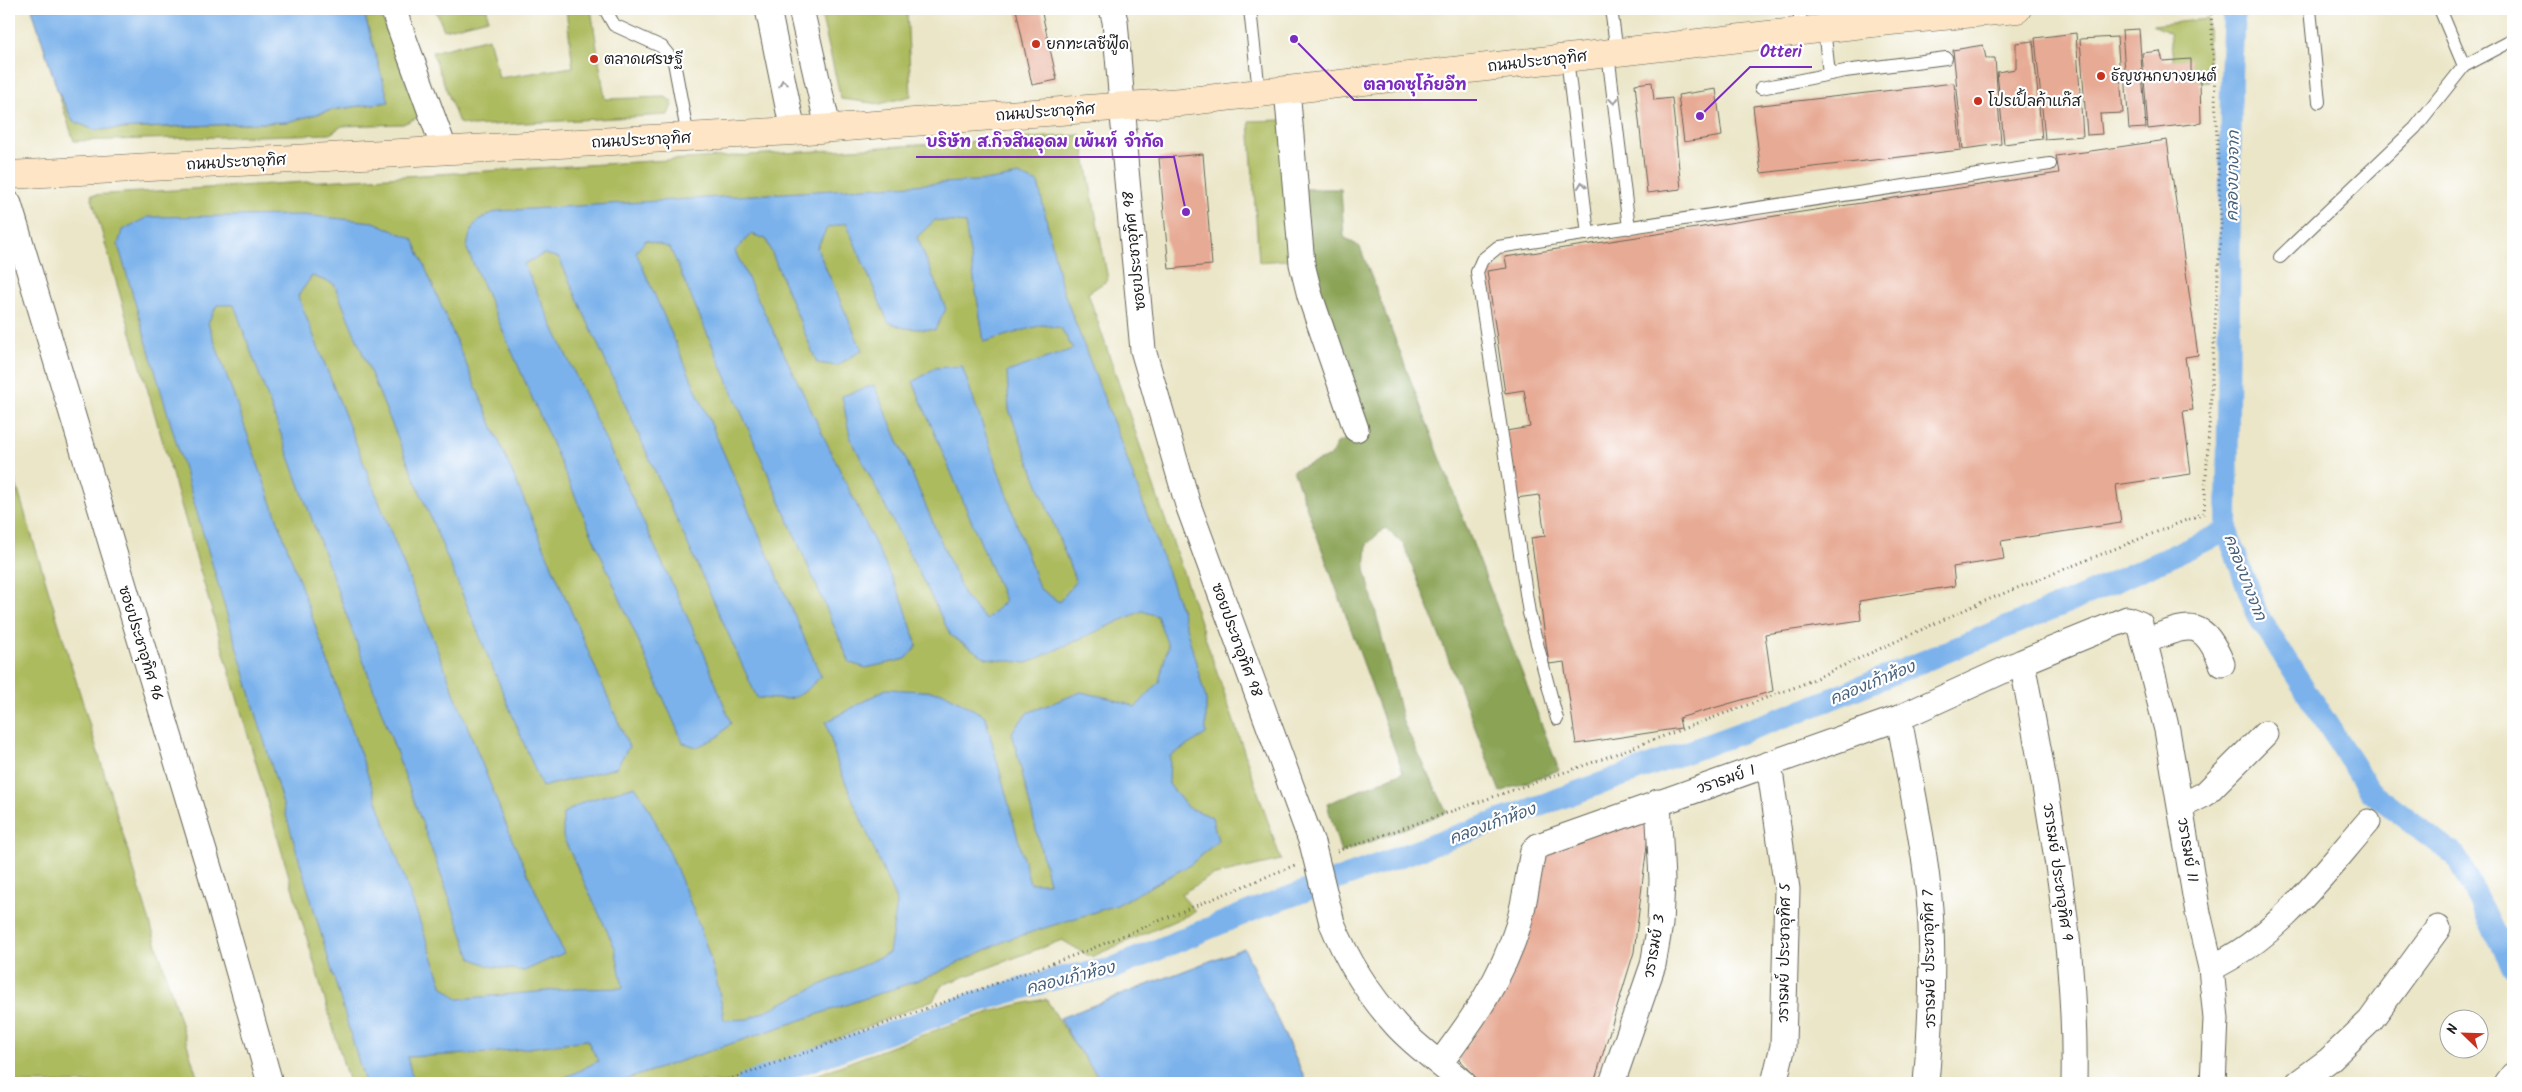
<svg xmlns="http://www.w3.org/2000/svg" width="2522" height="1092" viewBox="0 0 2522 1092" font-family="Kalam,'Playpen Sans Thai',sans-serif">
	<style>
		.green { fill: #adbb5e; stroke: #646c3d }
		.forest { fill: #8aa355; stroke: #536038 }
		.water { fill: #7cb2eb; stroke: #4c6784 }
		.lines { fill: none; stroke-linecap: round; stroke-linejoin: round }
		.canal { stroke: #7cb2eb; stroke-width: 22 }
		.building { fill: #e7aa94 }
		.service-casing { stroke: #646358; stroke-width: 14 }
		.minor-casing { stroke: #646358; stroke-width: 27 }
		.secondary-casing { stroke: #646358; stroke-width: 29 }
		.path { stroke: #646358; stroke-width: 3; stroke-dasharray: 1 4; stroke-linecap: butt }
		.service { stroke: #fff; stroke-width: 12 }
		.minor { stroke: #fff; stroke-width: 25 }
		.secondary { stroke: #fde5c5; stroke-width: 28 }
		.minor-bridge-casing { stroke: #646358; stroke-width: 27; stroke-linecap: butt }
		.minor-bridge { stroke: #fff; stroke-width: 25 }
		.oneway { stroke: #999 }
		.poi-dot { fill: #c8321e; stroke: #fff; stroke-width: 2 }
		.labels { text-anchor: middle; stroke-width: 4.5; stroke-linejoin: round; paint-order: stroke }
		.poi-label { font-size: 15px; fill: #1c1c1c; stroke: #fff; text-anchor: start }
		.street-label { font-size: 15px; fill: #1c1c1c; stroke: #fff }
		.water-label { font-size: 16px; font-style: italic; fill: #476079; stroke: #fff }
		.leader { fill: none; stroke: #7b2cbf; stroke-width: 2 }
		.callout-dot { fill: #7b2cbf; stroke: #fff; stroke-width: 2 }
		.callout-label { font-size: 16px; text-anchor: middle; font-weight: bold; fill: #7b2cbf; stroke: #fff; stroke-width: 4.5; stroke-linejoin: round; paint-order: stroke }
	</style>
	<rect width="100%" height="100%" fill="#fff"/>
	<filter id="ink" filterUnits="userSpaceOnUse"><feTurbulence type="fractalNoise" baseFrequency=".02" numOctaves="2"/><feDisplacementMap in="SourceGraphic" scale="10" xChannelSelector="R" yChannelSelector="G"/><feConvolveMatrix kernelMatrix="1 2 1 2 8 2 1 2 1" color-interpolation-filters="sRGB"/></filter>
	<filter id="wash" filterUnits="userSpaceOnUse"><feTurbulence type="fractalNoise" baseFrequency=".0096" numOctaves="4" result="noise"/><feDisplacementMap in="SourceGraphic" scale="20" xChannelSelector="R" yChannelSelector="G"/><feGaussianBlur stdDeviation="1.12" result="paint"/><feColorMatrix in="noise" values="0 0 0 0 0 0 0 0 0 0 0 0 0 0 0 0 0 1.4 0 .05"/><feComposite in="paint" operator="in"/></filter>
	<g filter="url(#wash)">
		<rect width="100%" height="100%" fill="#ebe6c8"/>
		<path class="green" d="M 363,9 L 379,9 L 419,117 L 403,124 L 342,126 L 330,134 L 74,141 L 57,89 L 73,121 L 94,130 L 288,122 L 332,110 L 388,102 Z
			M 435,9 L 487,9 L 488,19 L 444,30 Z
			M 566,9 L 591,9 L 605,99 L 665,97 L 673,102 L 668,115 L 472,126 L 459,123 L 432,52 L 489,38 L 499,78 L 573,67 Z
			M 820,9 L 907,9 L 911,96 L 880,104 L 841,99 Z
			M 2208,19 L 2209,82 L 2189,83 L 2173,60 L 2170,33 L 2153,25 Z
			M 1283,120 L 1297,259 L 1259,262 L 1249,121 Z
			M 1081,135 L 1108,280 L 1088,293 L 1281,860 L 1211,876 L 1181,894 L 1195,912 L 1091,957 L 1062,940 L 942,985 L 933,1000 L 728,1083 C 713,1083 699,1079 685,1083 L 349,1083 L 91,195 Z
			M 9,461 L 199,1083 L 9,1083 Z
			M 1046,999 L 1074,1044 L 1103,1083 L 799,1083 C 836,1066 875,1053 914,1038 C 958,1022 1000,1007 1046,999 Z"/>
		<path class="forest" d="M 1304,189 L 1341,189 L 1344,237 L 1360,247 L 1559,770 L 1500,792 L 1404,545 L 1385,528 L 1367,544 L 1365,569 L 1403,722 L 1447,812 L 1341,853 L 1327,804 L 1403,772 L 1293,470 L 1331,456 L 1337,443 L 1368,431 L 1311,266 Z"/>
		<path class="water" d="M 32,9 L 363,9 L 389,102 L 332,110 L 288,122 L 94,130 L 73,121 L 57,89 Z
			M 1019,175 L 1038,183 L 1062,288 L 1122,445 L 1181,609 L 1206,699 L 1206,734 L 1170,756 L 1169,784 L 1187,807 L 1212,817 L 1218,841 L 1190,865 L 1117,905 L 1007,940 L 928,977 L 616,1083 L 555,1083 L 598,1061 L 587,1040 L 492,1053 L 407,1057 L 414,1083 L 365,1083 L 118,245 L 122,230 L 148,217 L 303,215 L 374,222 L 413,239 L 629,747 L 616,768 L 542,787 L 334,284 L 312,276 L 298,296 L 511,837 L 564,953 L 524,971 L 489,966 L 471,958 L 234,305 L 217,305 L 208,323 L 443,987 L 458,999 L 569,989 L 623,988 L 615,948 L 563,837 L 563,814 L 583,802 L 635,786 C 651,809 661,834 673,860 C 694,911 717,965 724,1020 L 748,1019 L 889,953 L 897,903 L 838,765 L 826,722 L 886,689 L 942,692 L 985,716 L 1030,883 L 1049,883 L 1012,732 L 1027,713 L 1081,692 L 1109,698 L 1136,707 L 1159,682 L 1168,646 L 1157,616 L 1142,611 L 1027,663 L 986,658 L 951,636 L 850,437 L 842,396 L 874,385 L 964,595 L 986,620 L 1005,601 L 913,382 L 935,368 L 962,366 L 1039,588 L 1059,602 L 1076,582 L 1009,410 L 1007,372 L 1073,349 L 1061,328 L 1042,325 L 984,342 L 965,223 L 935,220 L 917,237 L 946,309 L 935,330 L 904,328 L 888,322 L 846,223 L 827,228 L 817,248 L 862,350 L 837,366 L 817,363 L 766,239 L 751,234 L 735,251 L 904,604 L 917,646 L 906,659 L 866,668 L 850,663 L 670,248 L 646,240 L 636,252 L 821,676 C 797,702 792,700 757,698 L 559,258 L 544,254 L 524,264 L 704,653 L 731,723 L 718,737 L 697,747 L 683,743 L 467,249 C 470,225 476,219 498,211 L 991,180 Z
			M 1244,948 L 1307,1083 L 1103,1083 L 1074,1044 L 1060,1018 Z"/>
		<g class="lines">
			<path class="canal" d="M 2234,9 L 2231,77 L 2227,531 L 2258,616 L 2370,791 L 2456,856 L 2513,967
				M 748,1083 L 973,1003 L 1062,977 L 1111,969 L 1253,910 L 1814,706 L 2081,597 L 2227,531"/>
		</g>
		<g id="blocks">
			<path class="building" d="M 1016,9 L 1041,9 L 1057,80 L 1032,85 Z
				M 2139,29 L 2146,128 L 2129,129 L 2122,30 Z
				M 2076,33 L 2083,136 L 2045,139 L 2035,38 Z
				M 2117,37 L 2123,113 L 2100,114 L 2102,134 L 2087,135 L 2080,39 Z
				M 2033,41 L 2042,139 L 2004,144 L 1997,72 L 2016,69 L 2016,43 Z
				M 1983,45 L 1986,58 L 1995,58 L 2001,144 L 1963,149 L 1953,50 Z
				M 2160,51 L 2163,61 L 2191,59 L 2191,80 L 2200,80 L 2201,123 L 2148,129 L 2142,53 Z
				M 1652,82 L 1654,100 L 1672,98 L 1681,189 L 1647,193 L 1635,84 Z
				M 1954,83 L 1961,150 L 1761,173 L 1753,106 Z
				M 1716,89 L 1722,136 L 1684,142 L 1678,95 Z
				M 2167,140 L 2198,355 L 2185,357 L 2193,410 L 2183,411 L 2191,474 L 2116,485 L 2121,523 L 2001,541 L 2004,559 L 1953,567 L 1955,586 L 1859,601 L 1861,620 L 1765,634 L 1773,691 L 1679,718 L 1681,728 L 1576,744 L 1564,662 L 1549,664 L 1531,538 L 1545,536 L 1539,495 L 1516,498 L 1506,431 L 1530,427 L 1524,390 L 1505,393 L 1487,271 L 1507,268 L 1505,257 L 2059,173 L 2056,156 Z
				M 1203,154 L 1212,265 L 1169,269 L 1159,158 Z
				M 1651,812 L 1634,952 L 1594,1083 L 1481,1083 L 1458,1059 L 1506,988 L 1541,855 Z"/>
		</g>
	</g>
	<g filter="url(#ink)">
		<use href="#blocks" fill-opacity="0" stroke="#646358" stroke-width="1"/>
		<g class="lines">
			<g class="service-casing">
				<path id="service" d="M 605,9 L 614,25 L 662,47 L 674,62 L 688,137
					M 1250,9 L 1259,92
					M 1611,9 L 1617,52
					M 2310,9 L 2319,102
					M 1824,28 L 1829,74
					M 1800,31 L 1800,9
					M 1608,53 L 1629,228
					M 1567,58 L 1588,234
					M 2464,66 L 2513,40
					M 1761,88 L 1845,71 L 1946,58
					M 2280,257 L 2415,128 L 2464,66 L 2440,9
					M 1557,719 L 1529,613 L 1477,272 L 1482,260 L 1498,247 L 2050,164"/>
			</g>
			<g class="minor-casing">
				<path id="minor" d="M 393,9 L 445,151
					M 768,9 L 793,131
					M 801,9 L 828,127
					M 1112,9 L 1115,21 L 1124,127
					M 1287,89 L 1302,264 L 1310,296 L 1356,429
					M 1124,148 L 1143,350 L 1188,505 L 1312,843
					M 9,204 L 212,878 L 270,1083
					M 2144,641 C 2188,626 2201,614 2222,664
					M 2022,662 C 2048,801 2077,941 2074,1083
					M 1899,718 C 1910,781 1925,845 1930,909 C 1934,967 1931,1026 1926,1083
					M 1769,764 L 1787,889 L 1783,1046 L 1774,1083
					M 2181,806 L 2205,794 L 2265,734
					M 1332,923 C 1347,960 1369,995 1396,1025 C 1415,1046 1441,1064 1463,1083
					M 2211,968 C 2278,937 2321,876 2368,822
					M 1440,1063 C 1472,1021 1502,978 1518,926 C 1525,902 1528,876 1533,851 L 1538,846 L 1899,718 L 2022,662 L 2127,619 L 2140,624 L 2167,730 L 2198,913 L 2211,968 L 2216,1019 L 2213,1083
					M 1612,1083 L 1653,965 L 1660,924 L 1662,880 L 1658,802
					M 2298,1083 L 2329,1060 L 2370,1021 L 2438,928
					M 2507,1083 L 2513,1075"/>
			</g>
			<g class="secondary-casing">
				<path id="secondary" d="M 9,175 L 793,131 L 1181,102 L 1890,21 L 2017,9"/>
			</g>
			<path class="path" d="M 1337,851 L 1591,763 L 1801,685 L 1975,605 L 2204,513 L 2221,224 L 2211,9
				M 713,1083 L 737,1077 L 1086,951 L 1295,865"/>
			<use href="#service" class="service"/>
			<use href="#minor" class="minor"/>
			<use href="#secondary" class="secondary"/>
			<g class="minor-bridge-casing">
				<path id="minor-bridge" d="M 1312,843 L 1332,923"/>
			</g>
			<use href="#minor-bridge" class="minor-bridge"/>
		</g>
		<defs><path id="oneway-chevron" d="M-2-3.5L2.5 0L-2 3.5" fill="none" stroke-width="1.6" stroke-linecap="round" stroke-linejoin="round" transform="scale(1.25)"/></defs>
		<g class="oneway">
			<use href="#oneway-chevron" transform="translate(783 83) rotate(-102)"/>
			<use href="#oneway-chevron" transform="translate(1614 101) rotate(83)"/>
			<use href="#oneway-chevron" transform="translate(1582 185) rotate(-97)"/>
		</g>
	</g>
	<g class="poi-dot">
		<circle cx="1036" cy="44" r="5"/>
		<circle cx="594" cy="59" r="5"/>
		<circle cx="2101" cy="76" r="5"/>
		<circle cx="1978" cy="101" r="5"/>
	</g>
	<g class="labels">
		<g class="poi-label">
			<text x="1046" y="49">ยกทะเลซีฟู๊ด</text>
			<text x="604" y="64">ตลาดเศรษฐี</text>
			<text x="2111" y="81">ธัญชนกยางยนต์</text>
			<text x="1988" y="106">โปรเปิ้ลค้าแก๊ส</text>
		</g>
		<g class="street-label">
			<text transform="translate(1537 61) rotate(-6)" y="5">ถนนประชาอุทิศ</text>
			<text transform="translate(1045 112) rotate(-4)" y="5">ถนนประชาอุทิศ</text>
			<text transform="translate(641 140) rotate(-3)" y="5">ถนนประชาอุทิศ</text>
			<text transform="translate(236 162) rotate(-3)" y="5">ถนนประชาอุทิศ</text>
			<text transform="translate(1134 251) rotate(-96)" y="5">ซอยประชาอุทิศ 98</text>
			<text transform="translate(1237 640) rotate(70)" y="5">ซอยประชาอุทิศ 98</text>
			<text transform="translate(141 643) rotate(73)" y="5">ซอยประชาอุทิศ 96</text>
			<text transform="translate(1726 779) rotate(-19)" y="5">วรารมย์ 1</text>
			<text transform="translate(2188 850) rotate(81)" y="5">วรารมย์ 11</text>
			<text transform="translate(2058 872) rotate(82)" y="5">วรารมย์ ประชาอุทิศ 9</text>
			<text transform="translate(1654 946) rotate(-80)" y="5">วรารมย์ 3</text>
			<text transform="translate(1784 953) rotate(-89)" y="5">วรารมย์ ประชาอุทิศ 5</text>
			<text transform="translate(1929 959) rotate(-91)" y="5">วรารมย์ ประชาอุทิศ 7</text>
		</g>
		<g class="water-label">
			<text transform="translate(2232 176) rotate(-89)" y="6">คลองบางจาก</text>
			<text transform="translate(2246 577) rotate(69)" y="6">คลองบางจาก</text>
			<text transform="translate(1872 682) rotate(-22)" y="6">คลองเก้าห้อง</text>
			<text transform="translate(1492 823) rotate(-20)" y="6">คลองเก้าห้อง</text>
			<text transform="translate(1070 977) rotate(-14)" y="6">คลองเก้าห้อง</text>
		</g>
	</g>
	<path class="leader" d="M1700 116L1750 67H1812M1294 39L1354 100H1477M1186 212L1174 157H916"/>
	<g class="callout-dot">
		<circle cx="1700" cy="116" r="5"/>
		<circle cx="1294" cy="39" r="5"/>
		<circle cx="1186" cy="212" r="5"/>
	</g>
	<g class="callout-label">
		<text x="1781" y="57">Otteri</text>
		<text x="1415" y="90">ตลาดซุโก้ยอีท</text>
		<text x="1045" y="147">บริษัท ส.กิจสินอุดม เพ้นท์ จำกัด</text>
	</g>
	<rect width="2522" height="1092" fill="none" stroke="#fff" stroke-width="30"/>
	<g transform="translate(2464 1034) rotate(293)"><circle r="24" fill="#ffffff" stroke="#a4a4a4"/>
	<path d="M0-4L9 19L0 12L-9 19Z" fill="#c8321e"/>
	<text y="-8" font-size="14" font-weight="bold" text-anchor="middle" fill="#1c1c1c">N</text>
	</g>
</svg>
